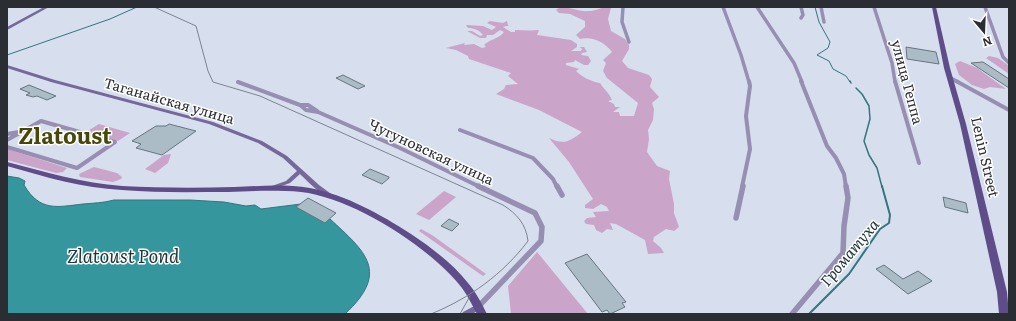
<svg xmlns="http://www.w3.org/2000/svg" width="1016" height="321" viewBox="0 0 1016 321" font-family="Literata,serif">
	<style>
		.green { fill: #caa4c9 }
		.water { fill: #35969e; stroke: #32767e }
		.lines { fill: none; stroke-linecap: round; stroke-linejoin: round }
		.stream-far2 { stroke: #32767e; stroke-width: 1 }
		.stream-far1 { stroke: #32767e; stroke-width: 1.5 }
		.stream { stroke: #32767e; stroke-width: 2 }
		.building { fill: #abbcc6; stroke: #66757f }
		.street-far2 { stroke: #978fb1; stroke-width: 3.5 }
		.street-far1 { stroke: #978fb1; stroke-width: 4 }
		.street { stroke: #978fb1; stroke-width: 5.5 }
		.secondary { fill: #756999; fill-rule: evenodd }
		.primary { fill: #5e4d88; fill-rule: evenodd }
		.tram { stroke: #7e838e; stroke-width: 1 }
		.labels { text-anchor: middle; stroke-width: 3; stroke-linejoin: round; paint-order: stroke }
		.street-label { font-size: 14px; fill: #2a2d32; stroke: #fff }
		.water-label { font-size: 15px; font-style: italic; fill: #203738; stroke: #fff }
		.near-water-label { font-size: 18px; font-style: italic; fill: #203738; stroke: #fff }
		.town-label { font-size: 22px; font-weight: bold; fill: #474808; stroke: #fff }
	</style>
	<rect width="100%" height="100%" fill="#d7deee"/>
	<path class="green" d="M 560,7 C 570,7 579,12 589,11 C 597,11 603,5 611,8 L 608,19 L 611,31 L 625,39 L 629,45 L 629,49 L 622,61 L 628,68 L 649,75 L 652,79 L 650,87 L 659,97 L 652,103 L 654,109 L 653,120 L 648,130 L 649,139 L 647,152 L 657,166 L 670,171 L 669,179 L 674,204 L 674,213 L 679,227 L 674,231 L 666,229 L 654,237 L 653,241 L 661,248 L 664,253 L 648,254 L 645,240 L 616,224 L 610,223 L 613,230 L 607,229 L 602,233 L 596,230 L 594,225 L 586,224 L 584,221 L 587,218 L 596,217 L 593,212 L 609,211 L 607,207 L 601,204 L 593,209 L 585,208 L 585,205 L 593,199 L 569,162 L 549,138 C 564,145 569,142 582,132 L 539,110 L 496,94 L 504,89 L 506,85 L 518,84 L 508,76 L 511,73 L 469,59 L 468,56 L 456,50 L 446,48 L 465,43 L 464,45 L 474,44 L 482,48 L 486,47 L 484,45 C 490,39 499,39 504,32 L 500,30 L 493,35 L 487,35 L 486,38 L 480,38 L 467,31 L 472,31 L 480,36 L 483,35 C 479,30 474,28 468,28 L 466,25 L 483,26 L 492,30 L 496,27 L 487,23 L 490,21 L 503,23 L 507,21 L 508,25 L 510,25 L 503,27 L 511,32 L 515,32 L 515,30 C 523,30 530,31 539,30 L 537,35 L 571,40 L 577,44 L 577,47 L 571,51 L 581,51 L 582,49 L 580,47 L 584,47 L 587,52 L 582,53 L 581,55 L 588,56 L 591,61 L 588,65 L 584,65 L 575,60 L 574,62 L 566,63 L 566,65 L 579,69 L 576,71 C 582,77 592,82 600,83 C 604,90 608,91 612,100 L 608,101 L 614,104 L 615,107 L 620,107 L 613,112 L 619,112 L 620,116 L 634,116 L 638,103 L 607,78 L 603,71 L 606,63 L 603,60 L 612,52 C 605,42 592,36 580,39 L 576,35 L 585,27 L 585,21 L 570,14 L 559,13 L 556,10 Z
		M 989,56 L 998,58 L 1009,66 L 1009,74 L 986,58 Z
		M 960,61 L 977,68 L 1006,89 L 990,87 L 984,89 L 972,85 L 959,75 L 955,64 Z
		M 99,124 L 130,133 L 118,141 L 86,132 Z
		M 7,149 L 67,168 L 63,172 L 56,173 L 7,160 Z
		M 171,154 L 168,163 L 155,173 L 145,169 L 164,155 Z
		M 94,167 L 117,173 L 122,177 L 121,179 L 113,182 L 80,177 L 79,174 Z
		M 444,191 L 456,197 L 429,220 L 416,214 Z
		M 421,229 L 432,235 L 486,274 L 483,276 L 480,274 L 419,231 Z
		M 537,252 L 588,314 L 511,314 L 508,286 Z"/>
	<path class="water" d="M 7,176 L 19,178 L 25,181 L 24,185 C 40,212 57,207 83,204 C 94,203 103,203 114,200 L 190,200 L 224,202 L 246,206 L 255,205 L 261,209 L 301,204 L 296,207 L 325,222 L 330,219 C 366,252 390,272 345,314 L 7,314 Z"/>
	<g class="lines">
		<path class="stream-far2" d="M 815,7 L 819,22 L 830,42 L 828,48 L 817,55 L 829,61 L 833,69 L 846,76 L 850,82
			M 7,55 L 110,19 L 137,7"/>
		<path class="stream-far1" d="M 850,81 L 851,83
			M 856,88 L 862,94 L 869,106 L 870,119 L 864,141 L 869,155 L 877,168 L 882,187"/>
		<path class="stream" d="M 809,314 L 849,274 L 880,229 L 889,223 L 890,215 L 882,186"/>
	</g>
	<path class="building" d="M 906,47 L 936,52 L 939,64 L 907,59 Z
		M 983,62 L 1009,79 L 1009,88 L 971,63 Z
		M 343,75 L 365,86 L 358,89 L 336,78 Z
		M 29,85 L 56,96 L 47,100 L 37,96 L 33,97 L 26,95 L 30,93 L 20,89 Z
		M 169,124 L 196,131 L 162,155 L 136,148 L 141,144 L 132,141 L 156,126 L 166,126 Z
		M 370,169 L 389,177 L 389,178 L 382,184 L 362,175 Z
		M 943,197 L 966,203 L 968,213 L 945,207 Z
		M 308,198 L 336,213 L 325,223 L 296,207 Z
		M 449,219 L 459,224 L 452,231 L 441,226 Z
		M 587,254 L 626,302 L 622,303 L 625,307 L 610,314 L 607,310 L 602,312 L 565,263 Z
		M 884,265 L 903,279 L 918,271 L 932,281 L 908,294 L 876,269 Z"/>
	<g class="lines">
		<path class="street-far2" d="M 623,7 L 622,22 L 629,42
			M 723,7 L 741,55 L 749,82
			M 757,7 L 794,63 L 802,82
			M 801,7 L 803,15 L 801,18
			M 821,7 L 824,22
			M 874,7 L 892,63 L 895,82
			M 985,7 L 1003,57 L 1009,63
			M 949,77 L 958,82"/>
		<path class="street-far1" d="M 801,81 L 827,146 L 836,158 L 844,174 L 846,187
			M 895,81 L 919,163
			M 956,81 L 1009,110
			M 238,82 L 300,105 L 306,110 L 318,112 L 400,148 L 480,187
			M 300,105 L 308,105 L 317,111
			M 460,130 L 533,158 L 553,179 L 557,187
			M 7,134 L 19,132
			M 7,140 L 41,121 L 115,142 L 77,168 L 7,147
			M 742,187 L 750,149 L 746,116 L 750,86 L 749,81"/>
		<path class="street" d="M 557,186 L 562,195
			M 736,218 L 743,186
			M 478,307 L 541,241 L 542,227 L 535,213 L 478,186
			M 792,314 L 843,253 L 844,226 L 848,198 L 846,186"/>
		<path class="secondary" d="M 44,7 L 49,7 L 7,30 L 7,27 Z
			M 7,65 L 55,80 L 213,122 L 262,141 L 287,156 L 319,185 L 334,196 L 333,198 C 324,198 307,181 300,174 L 290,183 L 273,189 L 269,189 L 268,188 L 269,187 L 286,181 L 297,171 L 283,158 L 258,143 L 209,124 L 51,82 L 7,68 Z
			M 478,304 L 481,305 L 482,307 C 477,314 470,314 462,314 L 463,312 Z"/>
		<path class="primary" d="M 932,7 L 936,7 L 950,68 L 966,124 L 1007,292 L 1009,314 L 999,314 L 997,292 L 960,124 L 944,68 Z
			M 7,162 C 45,172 83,183 122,186 C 159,188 197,188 234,187 C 259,186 285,184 310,188 C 346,195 380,214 411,234 C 432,248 453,264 468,283 C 476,292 482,304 487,314 L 477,314 C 472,305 468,296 462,288 C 430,247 353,198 301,192 C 277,190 252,191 228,192 C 193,192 157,193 122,190 C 83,188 45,177 7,166 Z"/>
		<path class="tram" d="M 154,7 L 196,26 L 208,71 L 213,82 L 260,96 L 503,205 C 517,214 526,224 528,241 C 503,274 470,298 431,314
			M 460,314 L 470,296"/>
	</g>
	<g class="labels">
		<g class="street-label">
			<text transform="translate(907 82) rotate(75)" y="5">улица Геппа</text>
			<text transform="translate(169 101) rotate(16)" y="5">Таганайская улица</text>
			<text transform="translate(431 152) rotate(25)" y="5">Чугуновская улица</text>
			<text transform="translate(985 157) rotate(77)" y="5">Lenin Street</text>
		</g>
		<g class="water-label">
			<text transform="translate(850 253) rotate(-50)" y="5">Громатуха</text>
		</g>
		<g class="near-water-label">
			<text x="123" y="263">Zlatoust Pond</text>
		</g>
		<g class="town-label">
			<text x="65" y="144">Zlatoust</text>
		</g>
	</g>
	<rect width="1016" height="321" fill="none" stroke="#2a2d32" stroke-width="16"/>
	<g transform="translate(984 32) rotate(161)" stroke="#ffffff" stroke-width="3" paint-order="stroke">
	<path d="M0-3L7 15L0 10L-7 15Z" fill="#2a2d32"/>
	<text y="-6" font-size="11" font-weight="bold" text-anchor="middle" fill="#2a2d32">N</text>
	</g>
</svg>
